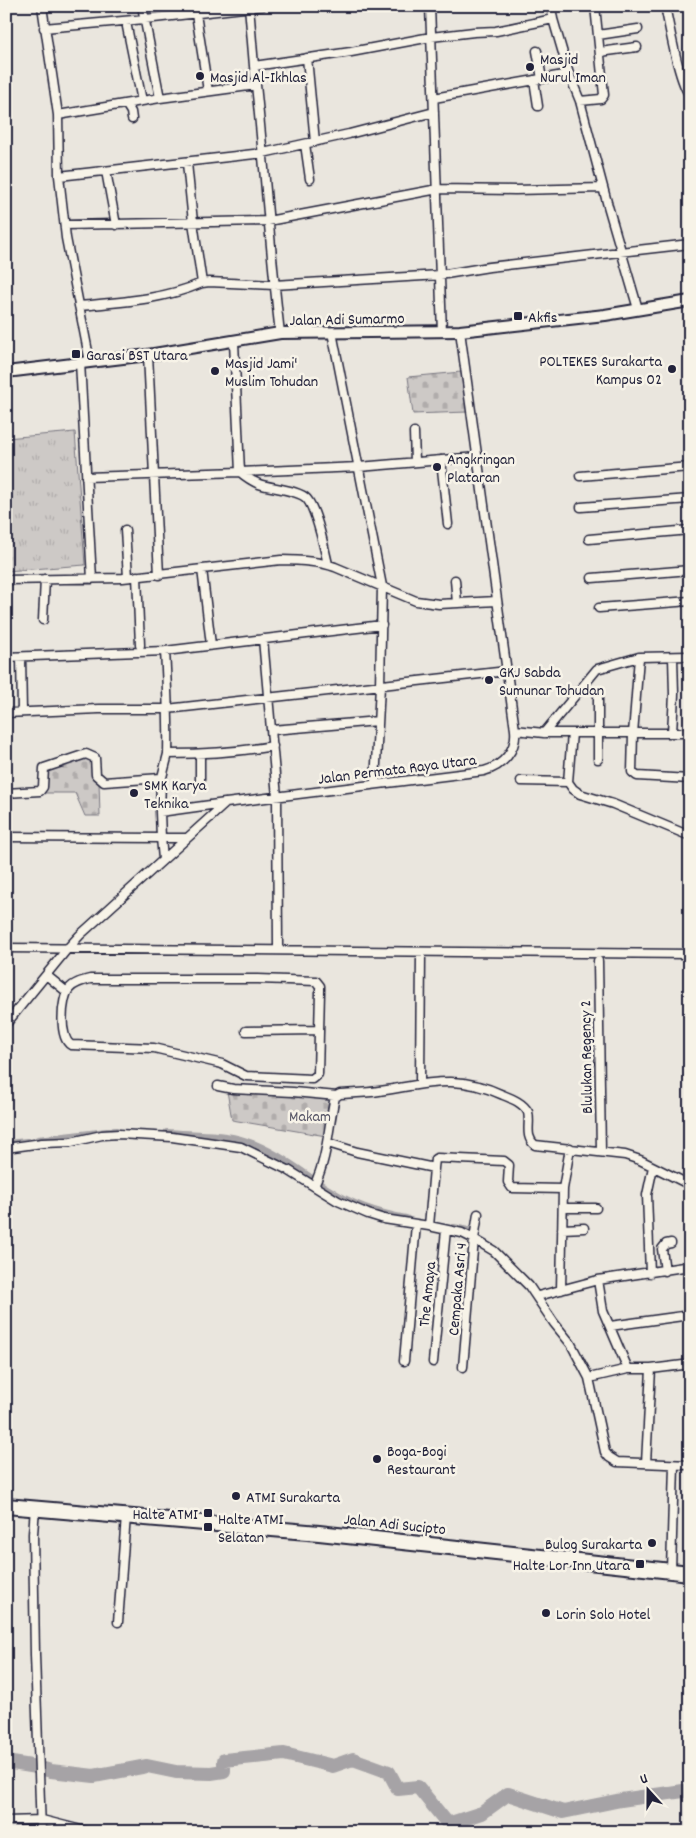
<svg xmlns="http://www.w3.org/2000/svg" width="696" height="1838" viewBox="0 0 696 1838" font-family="Dekko,sans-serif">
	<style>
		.grass { fill: url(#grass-tufts); stroke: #787680 }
		.cemetery { fill: url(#cemetery-stones); stroke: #787680 }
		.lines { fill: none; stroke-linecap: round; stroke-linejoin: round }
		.canal { stroke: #a6a3a6; stroke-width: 8 }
		.river { stroke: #a6a3a6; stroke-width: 14 }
		.street-casing { stroke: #22223b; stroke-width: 11 }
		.secondary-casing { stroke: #22223b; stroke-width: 14 }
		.highway-casing { stroke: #22223b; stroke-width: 18 }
		.street { stroke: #f7f3e8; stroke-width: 8 }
		.secondary { stroke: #f7f3e8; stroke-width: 10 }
		.highway { stroke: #f7f3e8; stroke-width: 14 }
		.poi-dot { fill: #22223b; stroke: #f7f3e8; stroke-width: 2 }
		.labels { text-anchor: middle; stroke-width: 5; stroke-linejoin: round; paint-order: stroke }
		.poi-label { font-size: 16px; fill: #22223b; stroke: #f7f3e8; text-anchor: start }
		.street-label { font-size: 16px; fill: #22223b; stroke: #f7f3e8 }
		.park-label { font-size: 16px; fill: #555465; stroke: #f7f3e8 }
	</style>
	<defs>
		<pattern id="grass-tufts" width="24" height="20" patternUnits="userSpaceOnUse" patternTransform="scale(1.25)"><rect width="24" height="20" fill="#cdc9c6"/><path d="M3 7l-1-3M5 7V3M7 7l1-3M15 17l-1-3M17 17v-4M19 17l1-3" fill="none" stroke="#b0acab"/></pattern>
		<pattern id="cemetery-stones" width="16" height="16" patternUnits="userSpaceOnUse" patternTransform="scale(1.25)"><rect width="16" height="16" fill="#cdc9c6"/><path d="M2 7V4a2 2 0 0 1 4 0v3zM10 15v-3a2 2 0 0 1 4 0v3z" fill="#b0acab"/></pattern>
	</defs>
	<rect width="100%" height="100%" fill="#eae6de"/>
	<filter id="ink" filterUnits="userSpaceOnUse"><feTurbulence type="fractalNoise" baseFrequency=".02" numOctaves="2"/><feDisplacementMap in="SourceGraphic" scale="10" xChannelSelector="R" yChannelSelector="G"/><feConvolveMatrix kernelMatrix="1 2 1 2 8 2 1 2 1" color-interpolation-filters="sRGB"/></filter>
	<g filter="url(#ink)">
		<path class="grass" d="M 75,432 L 85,565 L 6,571 L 6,438 Z"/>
		<path class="cemetery" d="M 461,372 L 467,412 L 413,414 L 408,377 Z
			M 90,756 L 99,781 L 100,816 L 85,816 L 75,793 L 44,793 L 44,771 Z
			M 227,1091 L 332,1098 L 326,1136 L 232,1120 Z"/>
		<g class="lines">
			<path class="canal" d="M 167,1133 C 191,1135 222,1134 244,1141 C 276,1151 303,1174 330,1191 C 353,1206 379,1214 406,1219
				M 38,1140 L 116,1131
				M 6,1144 L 27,1142
				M 454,1228 L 468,1231"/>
			<path class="river" d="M 6,1762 L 37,1767 L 51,1771 L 94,1776 L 147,1766 L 176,1772 L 211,1773 L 224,1771 L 224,1760 L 284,1754 L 333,1766 L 353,1759 L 389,1772 L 398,1789 L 418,1787 L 448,1824 L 482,1813 L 508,1794 L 563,1812 L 621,1800 L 690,1790"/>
			<g class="street-casing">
				<path id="street" d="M 42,6 L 58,115 L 59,176 L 66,238 L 90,362
					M 142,6 L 160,98
					M 249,6 L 254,66 L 351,52 L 431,37 L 474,32 L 496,31 L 553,19
					M 430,6 L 442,332
					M 551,6 L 553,19 L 569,74 L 580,101 L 608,206 L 638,309
					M 665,6 C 669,24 679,84 690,95
					M 196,14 L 208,91
					M 127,27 L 142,101
					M 44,28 L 145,19 L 262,6
					M 598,35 L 638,29
					M 537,51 L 542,79
					M 600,52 L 637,47
					M 307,58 L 315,142
					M 254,66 L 256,85
					M 534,80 L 538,106
					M 434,98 L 569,74
					M 580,101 L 601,99 L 604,95 L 595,6
					M 126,104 L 131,112 L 132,119
					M 58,115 L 160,98 L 256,85 C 265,168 270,251 280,333
					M 305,144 L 310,179
					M 187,163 L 193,222 L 202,283 L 209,282 L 274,285 L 440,275 L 489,267 L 690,244
					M 106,171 L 116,225
					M 59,176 L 263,153 L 349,134 L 434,112
					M 65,225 L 268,221 L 438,189 L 515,190 L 603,188
					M 79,306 C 121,302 162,300 202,283
					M 332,332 L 382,586 L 380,686 L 375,783
					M 234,342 L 240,472 L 359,467 L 477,457
					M 148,355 L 159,575
					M 80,362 L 92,579
					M 414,432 L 415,462
					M 441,460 L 448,524
					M 580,476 L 690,467
					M 86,477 L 240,472 C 246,477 252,481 259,484 C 270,488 300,490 307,499 C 317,511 324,548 328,564
					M 581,507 L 690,499
					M 125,530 L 128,577
					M 589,539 L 690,530
					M 202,569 L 211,645
					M 137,576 L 140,645
					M 592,578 L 690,570
					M 6,580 L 123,578 L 281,560 C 300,560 318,561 335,567 L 416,601 L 439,604 L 497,601
					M 455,580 L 457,603
					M 599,608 L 690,601
					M 43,620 L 45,579
					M 263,639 L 277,797 L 278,946
					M 165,651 C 167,685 169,719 168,754
					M 6,657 L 165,651 L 382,625
					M 21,657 L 22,712
					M 639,657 L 633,734 L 632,772 L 637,776 L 690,779
					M 598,697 L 598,759
					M 6,713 L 99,709 L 167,709 L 507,671
					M 272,730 L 378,721
					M 515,730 L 544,733 L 690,733
					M 544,733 L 597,669 L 639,657 L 690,656
					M 572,733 L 568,782 L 573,789 L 580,794 L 613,804 L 690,836
					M 672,733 L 674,694 L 673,657
					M 521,781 L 568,782
					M 200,784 L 200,754
					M 6,793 L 40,791 L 43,787 L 44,768 L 86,754 L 95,758 L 96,775 L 104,782 L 161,778
					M 160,812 L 161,781 L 168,754 C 204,754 238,752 273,746
					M 6,837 L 161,838 L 160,812 L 225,803
					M 163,859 L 161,838 L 186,838
					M 6,948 L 690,954
					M 598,961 L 601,1152
					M 46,975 L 67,992
					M 90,979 L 258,979 L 316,981 L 320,986 L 320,991 L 318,1074 L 312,1079 L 246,1076 L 222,1064 L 154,1048 L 71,1045 C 59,1038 61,999 69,989 C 74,983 82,981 90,979 Z
					M 6,1024 L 68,948 L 80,935 L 226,803 L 484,771 C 503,766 517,750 515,730 L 460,331
					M 246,1031 L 318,1030
					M 420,1084 L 421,952
					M 218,1086 L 233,1089 L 293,1092 L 337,1096
					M 328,1143 L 357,1152 L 434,1168 L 429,1226
					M 6,1148 L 42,1143 L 71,1142 L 102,1135 L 119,1134 L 172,1137 L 241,1147 L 288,1170 L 338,1201 L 368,1214 L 384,1219 L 429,1226 L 462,1233 L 474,1239 L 494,1251 L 529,1286 L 554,1323 L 571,1344 L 589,1378 L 605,1452 L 609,1457 L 617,1462 L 690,1465
					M 434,1168 L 435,1159 L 437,1158 L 504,1161 L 509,1165 L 508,1182 L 512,1188 L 563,1189
					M 314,1186 C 328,1158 328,1127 335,1097 L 340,1094 C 353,1093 366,1093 379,1091 C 427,1084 456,1073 503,1095 C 513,1099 523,1103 528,1112 C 531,1124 524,1136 535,1145 L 625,1155 L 640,1160 L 690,1185
					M 563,1208 L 596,1208
					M 562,1229 L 584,1228
					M 665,1271 L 662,1249 L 666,1244 L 671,1243
					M 650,1273 L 647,1195 L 653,1167
					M 598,1280 L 603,1311 L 628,1369
					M 561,1290 L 563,1189 L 570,1148
					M 538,1296 L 598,1280 L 690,1266
					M 610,1326 L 690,1315
					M 404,1361 L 416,1224
					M 433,1362 L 446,1230
					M 463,1367 L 474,1239 L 478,1214
					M 589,1378 L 628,1369 L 651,1369 L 683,1365
					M 646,1463 L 651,1369
					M 35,1508 L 33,1534 L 35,1655 L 41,1832
					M 671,1571 L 674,1465
					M 118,1622 L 126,1516
					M 6,1821 L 42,1820 L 89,1832"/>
			</g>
			<g class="secondary-casing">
				<path id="secondary" d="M 6,372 L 148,355 L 280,333 L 460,331 L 605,315 L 690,301"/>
			</g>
			<g class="highway-casing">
				<path id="highway" d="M 6,1506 L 319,1533 L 690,1573"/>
			</g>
			<use href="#street" class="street"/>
			<use href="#secondary" class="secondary"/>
			<use href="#highway" class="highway"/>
		</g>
	</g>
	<g class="poi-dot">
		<circle cx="530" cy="67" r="5"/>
		<circle cx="200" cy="76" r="5"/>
		<rect x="513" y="311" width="10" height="10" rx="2.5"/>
		<rect x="71" y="349" width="10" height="10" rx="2.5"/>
		<circle cx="672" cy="369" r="5"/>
		<circle cx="215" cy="371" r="5"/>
		<circle cx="437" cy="467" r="5"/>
		<circle cx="489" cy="680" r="5"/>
		<circle cx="134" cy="793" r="5"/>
		<circle cx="377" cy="1459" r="5"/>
		<circle cx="236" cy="1496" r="5"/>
		<rect x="203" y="1508" width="10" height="10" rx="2.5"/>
		<rect x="203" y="1522" width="10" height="10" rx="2.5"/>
		<circle cx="652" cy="1543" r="5"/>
		<rect x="635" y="1559" width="10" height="10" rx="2.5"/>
		<circle cx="546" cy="1613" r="5"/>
	</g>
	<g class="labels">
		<g class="poi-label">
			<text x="540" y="64">Masjid<tspan x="540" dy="18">Nurul Iman</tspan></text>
			<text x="210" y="82">Masjid Al-Ikhlas</text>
			<text x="528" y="322">Akfis</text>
			<text x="86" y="360">Garasi BST Utara</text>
			<text x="662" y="366" text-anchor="end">POLTEKES Surakarta<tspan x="662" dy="18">Kampus 02</tspan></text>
			<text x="225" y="368">Masjid Jami'<tspan x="225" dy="18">Muslim Tohudan</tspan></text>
			<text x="447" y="464">Angkringan<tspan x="447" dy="18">Plataran</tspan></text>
			<text x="499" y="677">GKJ Sabda<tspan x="499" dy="18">Sumunar Tohudan</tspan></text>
			<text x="144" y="790">SMK Karya<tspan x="144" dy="18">Teknika</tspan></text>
			<text x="387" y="1456">Boga-Bogi<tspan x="387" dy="18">Restaurant</tspan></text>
			<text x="246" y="1502">ATMI Surakarta</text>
			<text x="198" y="1519" text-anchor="end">Halte ATMI</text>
			<text x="218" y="1524">Halte ATMI<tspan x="218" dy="18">Selatan</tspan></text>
			<text x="642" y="1549" text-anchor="end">Bulog Surakarta</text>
			<text x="630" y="1570" text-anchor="end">Halte Lor Inn Utara</text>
			<text x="556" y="1619">Lorin Solo Hotel</text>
		</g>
		<g class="street-label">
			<text transform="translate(347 318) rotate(-1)" y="6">Jalan Adi Sumarmo</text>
			<text transform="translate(397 768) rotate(-7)" y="6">Jalan Permata Raya Utara</text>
			<text transform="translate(585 1057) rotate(-91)" y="6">Blulukan Regency 2</text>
			<text transform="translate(456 1289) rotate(-85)" y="6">Cempaka Asri 4</text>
			<text transform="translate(426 1294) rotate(-84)" y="6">The Amaya</text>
			<text transform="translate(395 1523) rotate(6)" y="6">Jalan Adi Sucipto</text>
		</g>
		<g class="park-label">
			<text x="310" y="1121">Makam</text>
		</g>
	</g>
	<rect width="696" height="1838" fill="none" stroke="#f7f3e8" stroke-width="25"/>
	<rect x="12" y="12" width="671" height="1813" fill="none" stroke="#22223b" stroke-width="2" filter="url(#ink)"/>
	<g transform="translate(648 1790) rotate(339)" stroke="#f7f3e8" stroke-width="4" paint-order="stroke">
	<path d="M0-4L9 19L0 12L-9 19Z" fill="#22223b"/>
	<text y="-8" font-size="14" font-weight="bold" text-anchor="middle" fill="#22223b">U</text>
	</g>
</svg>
